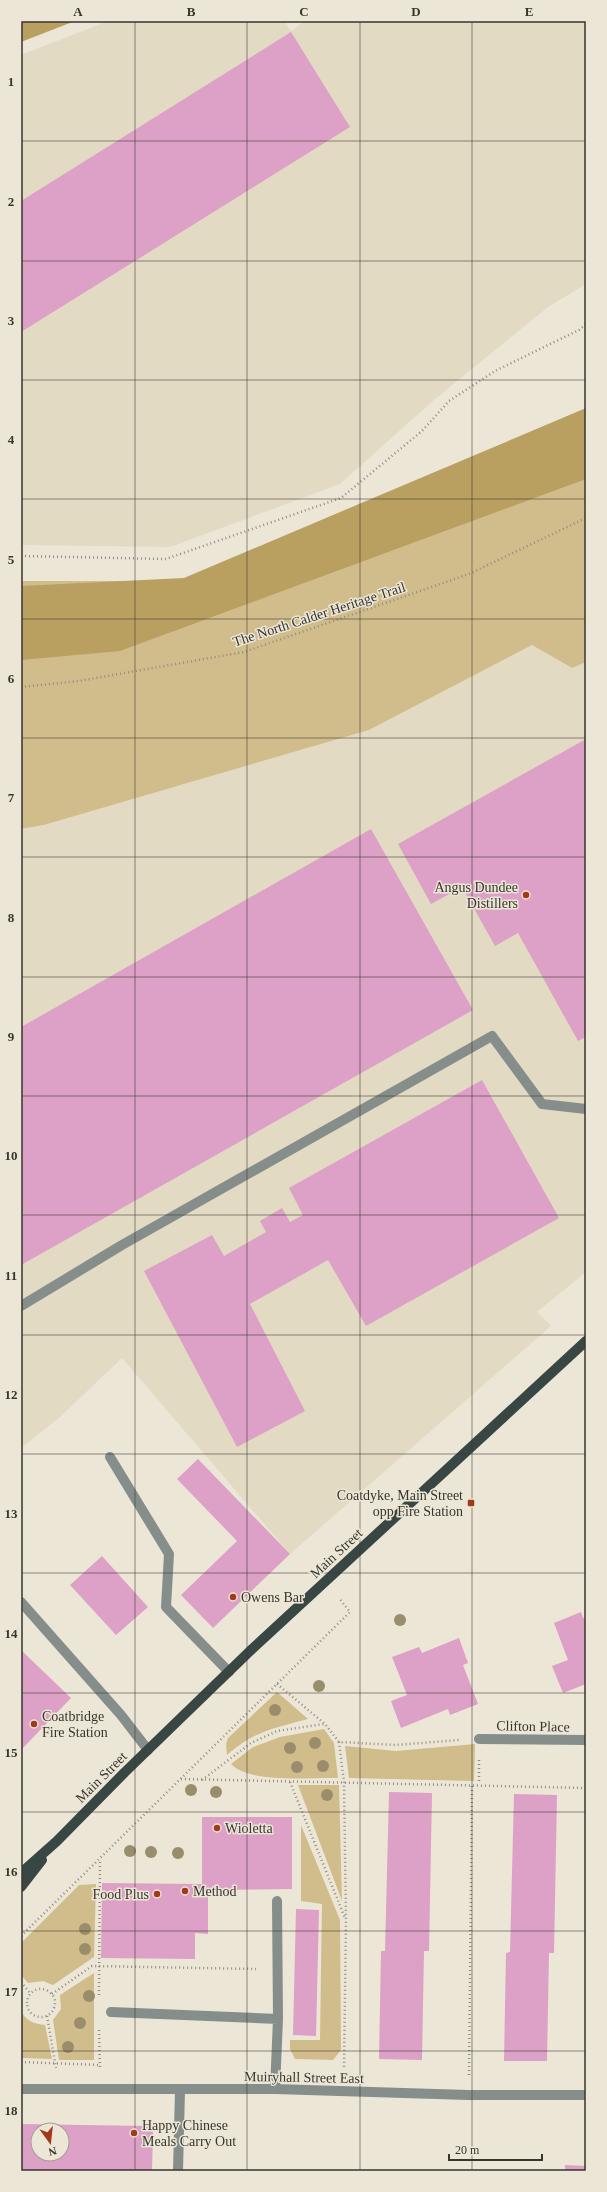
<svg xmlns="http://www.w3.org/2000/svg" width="607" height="2192" viewBox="0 0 607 2192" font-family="Georgia,serif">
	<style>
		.built { fill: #e3dac3 }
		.green { fill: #d1bd8b }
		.forest { fill: #b99f60 }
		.building { fill: #dda0c6; fill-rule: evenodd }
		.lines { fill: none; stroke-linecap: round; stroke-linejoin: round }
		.path { stroke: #918d82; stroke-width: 2.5; stroke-dasharray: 1 3; stroke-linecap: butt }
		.minor { stroke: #868e8c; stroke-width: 10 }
		.major { stroke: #394744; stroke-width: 10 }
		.tree { fill: #9a8d6b }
		.grid { fill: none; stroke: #38352f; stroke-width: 1; stroke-opacity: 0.55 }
		.poi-dot { fill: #a1391a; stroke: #ece6d6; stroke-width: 1.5 }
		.labels { text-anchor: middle; stroke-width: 3; stroke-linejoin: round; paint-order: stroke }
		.street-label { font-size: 14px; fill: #38352f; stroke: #ece6d6 }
		.poi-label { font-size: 14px; fill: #38352f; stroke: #ece6d6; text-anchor: start }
		.neatline { fill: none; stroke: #38352f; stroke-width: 1.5 }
		.grid-label { font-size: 13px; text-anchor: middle; font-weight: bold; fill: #38352f }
	</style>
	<rect width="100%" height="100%" fill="#ece6d6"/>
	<path class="built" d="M 108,21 L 284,21 L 291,31 L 305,21 L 586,21 L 586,284 L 548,307 L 435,399 L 340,484 L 170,547 L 21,545 L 21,55 Z
		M 532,645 L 572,668 L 586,662 L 586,1272 L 537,1312 L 551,1326 L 290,1554 L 122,1358 L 60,1417 L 21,1448 L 21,829 L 44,825 L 369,730 Z"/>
	<path class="green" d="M 586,413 L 586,662 L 572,668 L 532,645 L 369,730 L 44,825 L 21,829 L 21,581 L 180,581 Z
		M 277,1692 L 308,1719 C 275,1728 254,1731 227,1755 L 226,1744 L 228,1738 Z
		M 324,1729 L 334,1743 L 338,1778 C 311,1777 250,1784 231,1764 L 253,1747 L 280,1737 Z
		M 475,1744 L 474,1781 L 349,1778 L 345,1746 L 396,1751 Z
		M 298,1785 L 339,1785 L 342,1901 Z
		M 301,1825 L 340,1920 L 341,2050 L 333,2060 L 295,2059 L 290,2049 L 290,2040 L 320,2040 L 322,1904 L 301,1901 Z
		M 96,1884 L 94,1957 L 53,1985 L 43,1981 L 28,1983 L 21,1975 L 21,1943 L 79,1885 Z
		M 94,1973 L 94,2060 L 59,2060 L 53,2020 L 61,2009 L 60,1995 Z
		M 21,2011 C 26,2021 34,2024 45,2025 L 52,2059 L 21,2058 Z"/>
	<path class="forest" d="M 21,21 L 75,21 L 21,42 Z
		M 586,408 L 586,479 L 120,651 L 21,660 L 21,586 L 184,578 Z"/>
	<path class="building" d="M 291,32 L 350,127 L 21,332 L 21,201 Z
		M 586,739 L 586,1037 L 578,1041 L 518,933 L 495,946 L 462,887 L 431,904 L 398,844 Z
		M 371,829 L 473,1010 L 21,1265 L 21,1027 Z
		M 482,1080 L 559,1218 L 366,1326 L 328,1260 L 250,1304 L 305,1411 L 237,1447 L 144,1271 L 212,1235 L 224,1256 L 266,1232 L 260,1221 L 282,1208 L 290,1222 L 303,1215 L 289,1188 Z
		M 198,1459 L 290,1554 L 213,1628 L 181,1595 L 237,1541 L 177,1479 Z
		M 102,1556 L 148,1607 L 116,1635 L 70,1585 Z
		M 581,1612 L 583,1618 L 586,1617 L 586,1684 L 563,1693 L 552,1666 L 568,1660 L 554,1623 Z
		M 459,1638 L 468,1663 L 463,1665 L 478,1704 L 450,1715 L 448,1709 L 401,1728 L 391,1701 L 407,1695 L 392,1657 L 419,1647 L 422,1653 Z
		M 21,1650 L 71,1698 L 21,1750 Z
		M 389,1792 L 432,1793 L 429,1951 L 424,1951 L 422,2060 L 379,2059 L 381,1951 L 385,1951 Z
		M 514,1794 L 557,1795 L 554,1953 L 549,1953 L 547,2061 L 504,2061 L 506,1953 L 510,1952 Z
		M 202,1817 L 292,1817 L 292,1889 L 208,1890 L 208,1934 L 195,1933 L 195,1959 L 101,1958 L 102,1883 L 202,1884 Z
		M 296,1909 L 319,1910 L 316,2036 L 293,2035 Z
		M 21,2124 L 147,2126 L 153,2132 L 152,2171 L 21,2171 ZM 38,2130 L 62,2130 L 62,2154 L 38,2154 Z
		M 565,2165 L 586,2166 L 586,2171 L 565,2171 Z"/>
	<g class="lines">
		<path class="path" d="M 21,556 L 166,559 L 341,498 L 422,431 L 449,401 L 495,371 L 579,330 L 586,324
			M 21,687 L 79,681 L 244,652 L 469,574 L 586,518
			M 277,1684 L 325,1724 L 339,1742 L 396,1745 L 459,1740
			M 339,1742 L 344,1782 L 346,1920 L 344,2069
			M 479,1760 L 479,1784
			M 181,1779 L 586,1788
			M 202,1780 L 251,1743 L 277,1731 L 324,1724
			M 290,1782 L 345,1918
			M 21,1936 L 350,1612 L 339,1598
			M 21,1982 L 30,1993
			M27 2003a14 14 0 1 1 28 0a14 14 0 1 1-28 0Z
			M 52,1994 L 92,1966 L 256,1969
			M 99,1995 L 100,1860
			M 47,2016 L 56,2068
			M 99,2030 L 100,2069
			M 21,2062 L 100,2065
			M 469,2075 L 472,1784"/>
		<path class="minor" d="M 21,1306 L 122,1245 L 492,1036 L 542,1104 L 586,1109
			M 110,1457 L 169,1554 L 166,1607 L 229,1672
			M 21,1602 L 121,1715 L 148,1750
			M 479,1739 L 586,1740
			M 111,2012 L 278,2019
			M 21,2089 L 275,2089 L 468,2095 L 586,2095
			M 275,2089 L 278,2019 L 277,1901
			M 178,2171 L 180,2090"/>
		<path class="major" d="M 21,1873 L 57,1841 L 125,1772 L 250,1651 L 586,1341
			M 21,1887 L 42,1860"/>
	</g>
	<g class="tree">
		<circle cx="400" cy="1620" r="6"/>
		<circle cx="319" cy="1686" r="6"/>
		<circle cx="275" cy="1710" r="6"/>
		<circle cx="315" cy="1743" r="6"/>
		<circle cx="290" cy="1748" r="6"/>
		<circle cx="323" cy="1766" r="6"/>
		<circle cx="297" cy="1767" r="6"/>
		<circle cx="191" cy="1790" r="6"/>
		<circle cx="216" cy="1792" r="6"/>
		<circle cx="327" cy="1795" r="6"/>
		<circle cx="130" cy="1851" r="6"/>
		<circle cx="151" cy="1852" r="6"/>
		<circle cx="178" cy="1853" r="6"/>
		<circle cx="85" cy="1929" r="6"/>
		<circle cx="85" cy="1949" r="6"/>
		<circle cx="89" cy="1996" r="6"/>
		<circle cx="80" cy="2023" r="6"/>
		<circle cx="68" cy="2047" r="6"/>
	</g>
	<path class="grid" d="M 135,21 L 135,2171M 247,21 L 247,2171M 360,21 L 360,2171M 472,21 L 472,2171M 21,141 L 586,141M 21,261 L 586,261M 21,380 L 586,380M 21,499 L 586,499M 21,619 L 586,619M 21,738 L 586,738M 21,857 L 586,857M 21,977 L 586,977M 21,1096 L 586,1096M 21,1215 L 586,1215M 21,1335 L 586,1335M 21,1454 L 586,1454M 21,1573 L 586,1573M 21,1693 L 586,1693M 21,1812 L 586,1812M 21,1931 L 586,1931M 21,2051 L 586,2051"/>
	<g class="poi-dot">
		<circle cx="526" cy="895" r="4"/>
		<rect x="467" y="1499" width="8" height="8" rx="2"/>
		<circle cx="233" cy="1597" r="4"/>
		<circle cx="34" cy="1724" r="4"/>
		<circle cx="217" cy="1828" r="4"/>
		<circle cx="185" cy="1891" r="4"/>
		<circle cx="157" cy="1894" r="4"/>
		<circle cx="134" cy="2133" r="4"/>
	</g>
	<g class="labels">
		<g class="street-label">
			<text transform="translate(319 614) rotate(-18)" y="5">The North Calder Heritage Trail</text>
			<text transform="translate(336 1553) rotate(-43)" y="5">Main Street</text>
			<text transform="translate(533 1726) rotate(1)" y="5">Clifton Place</text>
			<text transform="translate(101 1777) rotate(-45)" y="5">Main Street</text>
			<text transform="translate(304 2077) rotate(1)" y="5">Muiryhall Street East</text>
		</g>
		<g class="poi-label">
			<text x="518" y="892" text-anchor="end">Angus Dundee<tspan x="518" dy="16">Distillers</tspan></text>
			<text x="463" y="1500" text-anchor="end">Coatdyke, Main Street<tspan x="463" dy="16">opp Fire Station</tspan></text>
			<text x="241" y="1602">Owens Bar</text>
			<text x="42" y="1721">Coatbridge<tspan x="42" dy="16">Fire Station</tspan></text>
			<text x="225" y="1833">Wioletta</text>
			<text x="193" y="1896">Method</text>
			<text x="149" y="1899" text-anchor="end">Food Plus</text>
			<text x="142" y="2130">Happy Chinese<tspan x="142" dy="16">Meals Carry Out</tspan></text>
		</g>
	</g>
	<rect width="607" height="2192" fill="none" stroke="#ece6d6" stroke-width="44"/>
	<g transform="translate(50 2142) rotate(165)"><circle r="19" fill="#ece6d6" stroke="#a49f93"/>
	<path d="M0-3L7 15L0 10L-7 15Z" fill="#a1391a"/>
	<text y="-6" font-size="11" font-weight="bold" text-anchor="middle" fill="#38352f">N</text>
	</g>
	<path d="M449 2154v6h93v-6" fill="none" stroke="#38352f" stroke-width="2"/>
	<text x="455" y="2154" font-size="12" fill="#38352f" stroke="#ece6d6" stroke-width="3" paint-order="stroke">20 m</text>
	<rect x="22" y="22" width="563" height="2148" class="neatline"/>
	<g class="grid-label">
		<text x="78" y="16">A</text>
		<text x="191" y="16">B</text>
		<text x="304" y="16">C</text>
		<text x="416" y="16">D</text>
		<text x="529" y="16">E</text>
		<text x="11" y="86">1</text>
		<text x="11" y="206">2</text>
		<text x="11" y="325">3</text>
		<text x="11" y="444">4</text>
		<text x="11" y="564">5</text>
		<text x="11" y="683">6</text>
		<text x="11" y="802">7</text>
		<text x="11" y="922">8</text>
		<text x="11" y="1041">9</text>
		<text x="11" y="1160">10</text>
		<text x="11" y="1280">11</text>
		<text x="11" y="1399">12</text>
		<text x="11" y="1518">13</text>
		<text x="11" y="1638">14</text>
		<text x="11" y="1757">15</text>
		<text x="11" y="1876">16</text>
		<text x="11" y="1996">17</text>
		<text x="11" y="2115">18</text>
	</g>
</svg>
